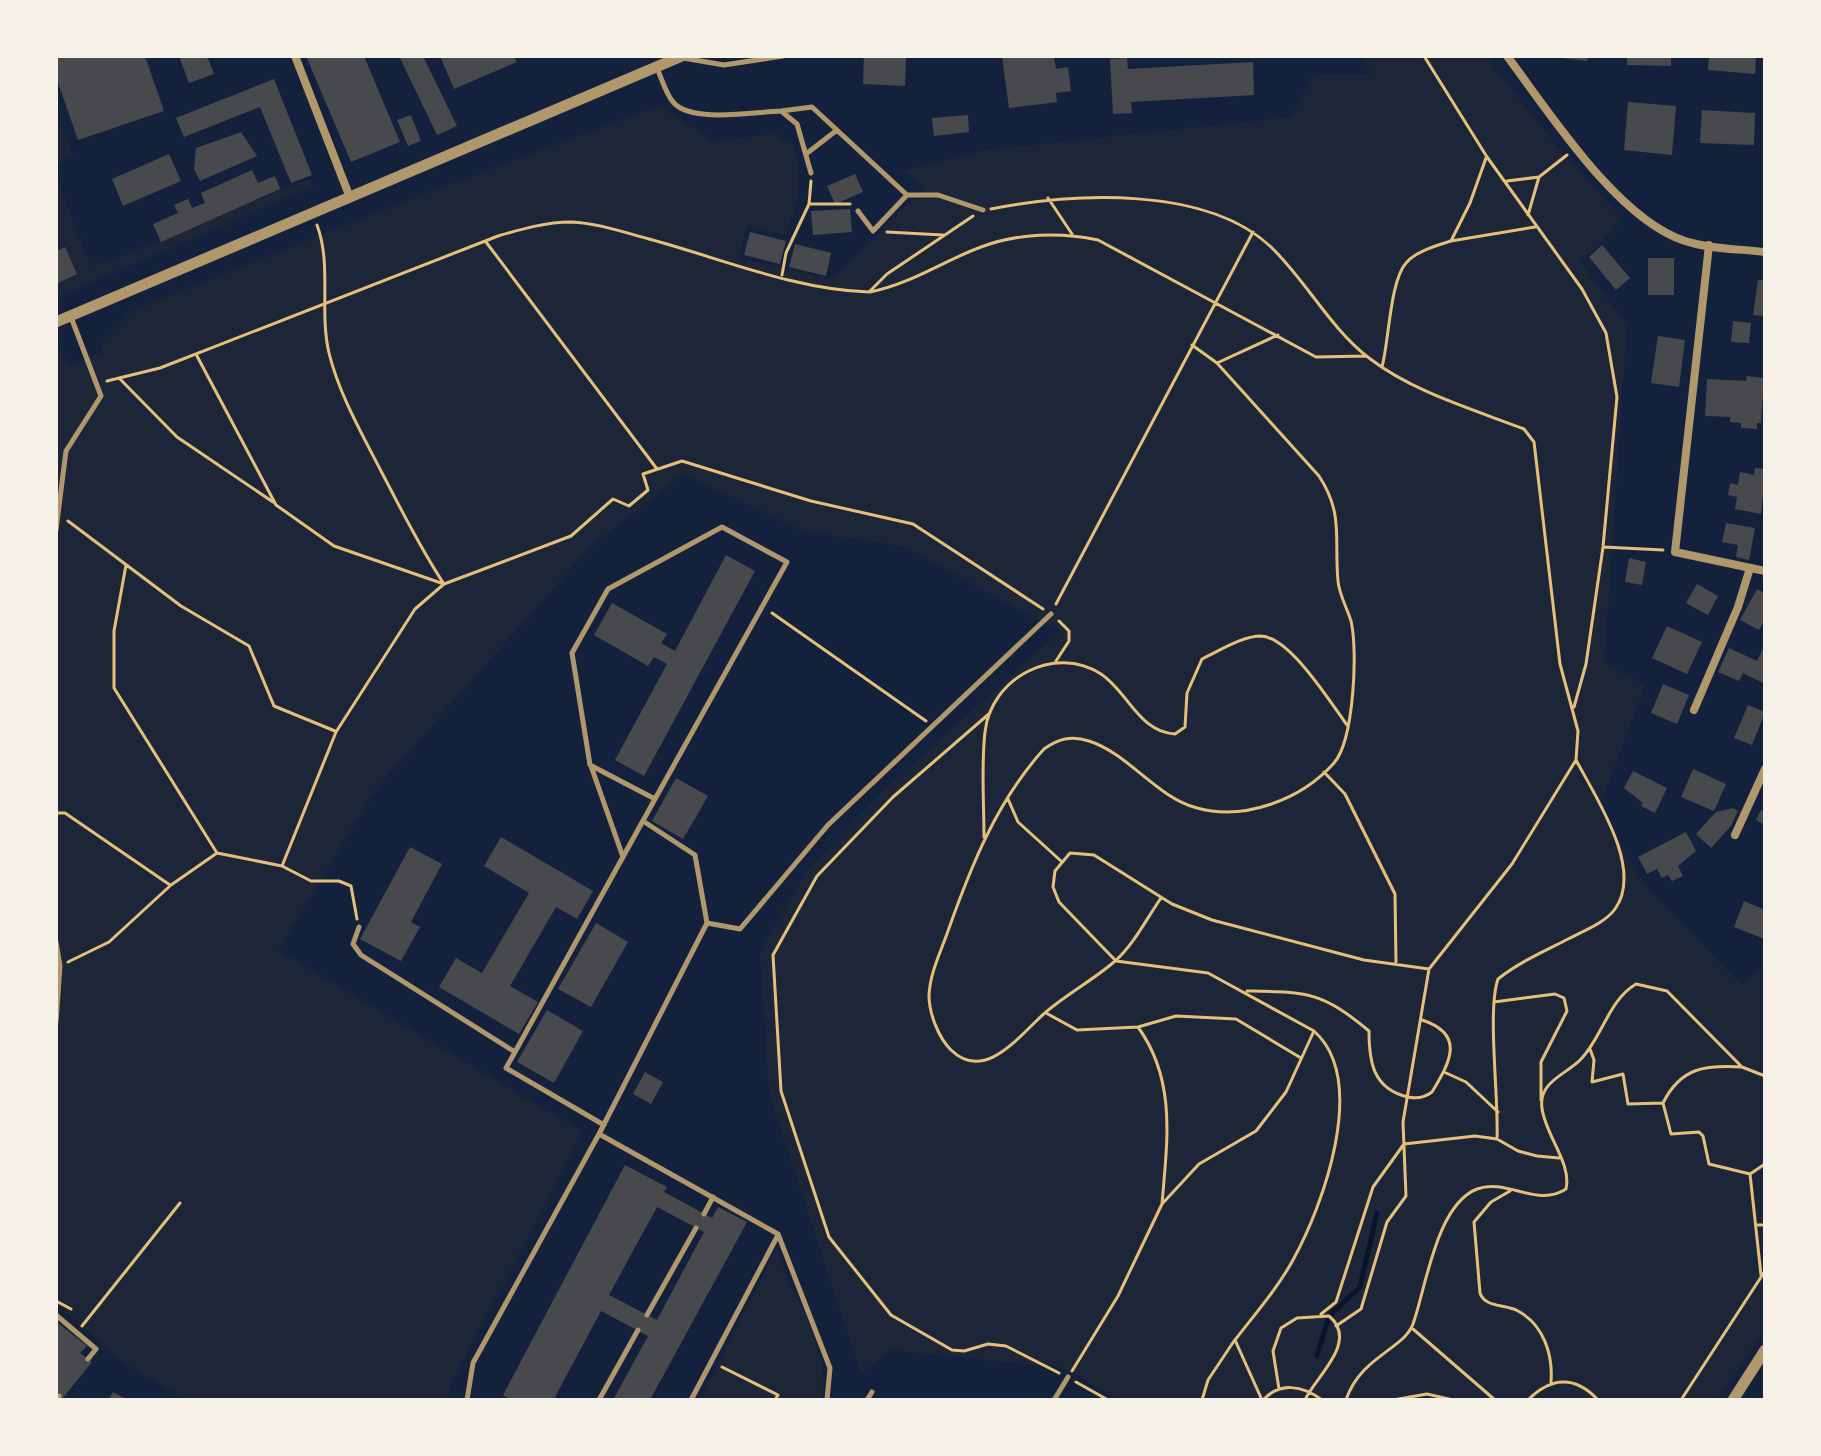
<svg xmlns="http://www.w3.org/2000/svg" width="1821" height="1456" viewBox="0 0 1821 1456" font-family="Barlow,sans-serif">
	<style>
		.green { fill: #1d2539 }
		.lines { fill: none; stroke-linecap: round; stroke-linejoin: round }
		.stream { stroke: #0b132b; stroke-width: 5 }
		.building { fill: #48494c; fill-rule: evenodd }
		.path { stroke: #e5c07b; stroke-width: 3 }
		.service { stroke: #b1986c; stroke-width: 5 }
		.minor { stroke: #b1986c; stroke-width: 8 }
		.tertiary { stroke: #b1986c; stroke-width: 11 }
	</style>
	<rect width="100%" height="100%" fill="#14213d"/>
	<path class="green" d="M 1364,56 L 1486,56 L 1556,145 L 1620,216 L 1616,220 L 1619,225 L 1581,262 L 1627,325 L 1604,663 L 1645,685 L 1599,809 L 1642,882 L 1742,985 L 1765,963 L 1765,1329 L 1718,1400 L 1118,1400 L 1064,1368 L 891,1350 L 861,1373 L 769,1094 L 760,952 L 808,869 L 886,788 L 1060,632 L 905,547 L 804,531 L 683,474 L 591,546 L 376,789 L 278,950 L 583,1132 L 449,1388 L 448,1400 L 187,1400 L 123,1363 L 56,1303 L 56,345 L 71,366 L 102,353 L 100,344 L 132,311 L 406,201 L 659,106 L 714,141 L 774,134 L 794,146 C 803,181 799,202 785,235 L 747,226 L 738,258 L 833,279 L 924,188 L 901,171 L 985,150 L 1291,117 L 1314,74 L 1370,74 Z
		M 56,112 L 74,156 L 56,164 Z
		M 56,176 L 90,265 L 102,264 L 310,178 L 313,186 L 56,298 Z
		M 776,1251 C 791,1287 835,1364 821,1400 L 699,1400 Z"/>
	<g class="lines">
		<path class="stream" d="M 1317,1356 L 1329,1316 L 1360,1287 L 1377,1213"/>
	</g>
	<path class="building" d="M 56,56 L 145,56 L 164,111 L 78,140 L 56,77 Z
		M 179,56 L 207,56 L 214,74 L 189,83 Z
		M 306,56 L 364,56 L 400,142 L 351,162 Z
		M 399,56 L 423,56 L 457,126 L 437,135 Z
		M 440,56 L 514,56 L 517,62 L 454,89 Z
		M 864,56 L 906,57 L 905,86 L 863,84 Z
		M 1002,56 L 1054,56 L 1056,69 L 1068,67 L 1071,91 L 1056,93 L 1057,102 L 1009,108 Z
		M 1544,56 L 1588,56 L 1587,61 Z
		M 1627,56 L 1671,56 L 1671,66 L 1627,65 Z
		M 1709,56 L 1756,56 L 1755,74 L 1708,70 Z
		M 1127,58 L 1128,69 L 1253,62 L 1254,95 L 1131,102 L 1132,113 L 1113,114 L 1110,59 Z
		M 274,79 L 312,175 L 291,183 L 260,107 L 184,137 L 176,118 Z
		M 1628,102 L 1676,106 L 1672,155 L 1624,150 Z
		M 1702,110 L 1755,113 L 1754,145 L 1700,143 Z
		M 411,115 L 421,141 L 408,146 L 397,120 Z
		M 968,115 L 969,132 L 934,136 L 932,118 Z
		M 241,132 L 257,156 L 200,181 L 194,169 L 196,148 Z
		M 169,154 L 181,181 L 123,206 L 112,179 Z
		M 252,170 L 258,183 L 275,176 L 280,189 L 161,242 L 153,224 L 178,213 L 174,205 L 188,199 L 192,208 L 205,203 L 201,193 Z
		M 855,174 L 863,192 L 835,204 L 827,186 Z
		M 850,209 L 852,232 L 813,235 L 811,211 Z
		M 750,232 L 786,241 L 780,264 L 744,255 Z
		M 795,244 L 831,253 L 826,276 L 789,267 Z
		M 1602,245 L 1630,278 L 1616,290 L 1589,257 Z
		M 65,247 L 77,274 L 56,284 L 56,251 Z
		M 1648,258 L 1674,258 L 1674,295 L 1648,295 Z
		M 1758,280 L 1765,280 L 1765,316 L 1753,315 Z
		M 1733,321 L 1751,323 L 1749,343 L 1731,342 Z
		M 1658,336 L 1685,340 L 1679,387 L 1651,383 Z
		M 1747,376 L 1764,378 L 1761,423 L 1757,423 L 1757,429 L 1741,428 L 1741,423 L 1730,422 L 1730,417 L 1705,416 L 1707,379 L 1746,381 Z
		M 1755,468 L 1764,469 L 1765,474 L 1761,514 L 1735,509 L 1737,497 L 1728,495 L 1730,483 L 1738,485 L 1740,472 L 1754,475 Z
		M 1726,523 L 1755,528 L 1749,560 L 1736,557 L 1738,545 L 1722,542 Z
		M 726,555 L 755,571 L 644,776 L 615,760 L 667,664 L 654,657 L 648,666 L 594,635 L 612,603 L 667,634 L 661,643 L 675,651 Z
		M 1629,558 L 1646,562 L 1642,585 L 1625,582 Z
		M 1697,584 L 1718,596 L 1708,615 L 1686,603 Z
		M 1757,589 L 1765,593 L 1765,619 L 1759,630 L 1740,620 Z
		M 1667,626 L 1702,642 L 1687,674 L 1652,658 Z
		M 1765,644 L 1765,684 L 1743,673 L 1739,681 L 1718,672 L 1729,648 L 1757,661 Z
		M 1663,684 L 1689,695 L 1677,724 L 1651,713 Z
		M 1748,705 L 1765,712 L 1752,745 L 1734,738 Z
		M 1693,769 L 1726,784 L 1714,811 L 1681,797 Z
		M 1633,771 L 1667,788 L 1655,813 L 1641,806 L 1643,803 L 1624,788 Z
		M 676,778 L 708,796 L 683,839 L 652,821 Z
		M 1733,808 L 1738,811 L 1731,826 L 1711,848 L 1696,834 L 1716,812 Z
		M 1761,810 L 1765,812 L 1765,825 L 1756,820 Z
		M 1686,832 L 1696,851 L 1678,866 L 1683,876 L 1672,881 L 1668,875 L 1662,878 L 1657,869 L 1647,874 L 1638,857 Z
		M 501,837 L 593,891 L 577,919 L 556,907 L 510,986 L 538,1002 L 519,1034 L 439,987 L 456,958 L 482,973 L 529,893 L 484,866 Z
		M 410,847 L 442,864 L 411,922 L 420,927 L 401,961 L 360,939 Z
		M 1744,901 L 1765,910 L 1764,939 L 1734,927 Z
		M 596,923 L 628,942 L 591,1007 L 558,989 Z
		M 547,1010 L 583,1031 L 554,1083 L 517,1062 Z
		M 645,1072 L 663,1082 L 651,1104 L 633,1094 Z
		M 625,1165 L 667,1187 L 664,1192 L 712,1218 L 718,1207 L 747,1222 L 650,1400 L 613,1400 L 648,1336 L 601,1311 L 555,1397 L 560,1400 L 511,1400 L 503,1395 ZM 657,1207 L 704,1232 L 657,1320 L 609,1295 Z
		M 58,1323 L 87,1346 L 80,1353 L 92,1362 L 62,1399 L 56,1395 Z
		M 113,1392 L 128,1400 L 108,1400 Z"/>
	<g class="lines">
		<path class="path" d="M 1424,56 L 1487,157 L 1582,289 L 1606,333 L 1617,397 L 1603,547 L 1586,664 L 1574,707
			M 1486,158 L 1470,203 L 1451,241 L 1535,227
			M 811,181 L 809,204 L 850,204
			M 1507,181 L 1539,177 L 1567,155
			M 1048,198 L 1072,234
			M 991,209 C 1073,193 1207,185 1272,248 C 1306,281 1331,329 1369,358 C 1413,392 1472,409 1524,429 L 1534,442 L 1560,664 L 1578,731 L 1576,760 L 1512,864 L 1429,969 L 1403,1122 L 1406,1196 L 1387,1222 L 1361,1309 L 1336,1326
			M 1528,215 L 1539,177
			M 317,225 C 332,265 319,311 329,353 C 339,394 362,434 381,471 C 401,509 420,548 444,584
			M 887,232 L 943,235
			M 486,242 L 657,469
			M 782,275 L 786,253 L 809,204
			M 870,292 C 911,284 943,261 981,247 C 1018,233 1060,232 1098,240 L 1316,357 L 1366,356
			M 197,356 L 276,505 L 334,546 L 444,584
			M 1217,363 L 1278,335
			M 1382,367 C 1389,341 1390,281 1406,263 C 1416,251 1436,246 1451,241
			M 119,378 L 177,437 L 273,502
			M 107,381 L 160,368 L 498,236 C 522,229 546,222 571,222 C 597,223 623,232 649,239 C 720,258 795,290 869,292 L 887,274 L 973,216
			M 68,521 L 181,606 L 249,646 L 274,706 L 335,731
			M 1603,547 L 1663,550
			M 126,565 L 114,631 L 114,688 L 217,853
			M 1056,604 L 1253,232
			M 772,613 L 926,721
			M 1056,661 L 1069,641 L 1069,631 L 1059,621
			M 990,713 L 893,797 L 817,876 L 773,955 L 781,1091 L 829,1237 L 891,1315 L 952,1350 L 964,1351 L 988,1344 L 1006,1346 L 1059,1373
			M 1324,772 L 1345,794 L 1395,894 L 1396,962
			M 1008,799 L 1018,822 L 1061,861
			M 56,813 L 65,813 L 170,885
			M 984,837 C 984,803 981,767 985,732 C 991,678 1054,644 1101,674 C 1128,692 1139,732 1175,734 L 1185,727 L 1187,693 L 1202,659 C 1219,651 1242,636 1261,636 C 1290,637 1330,702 1347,725
			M 282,866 L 311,881 L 339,881 L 351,886 L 357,919
			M 1161,898 C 1147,918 1133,946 1114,962 C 1093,980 1067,994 1046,1012 C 1021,1033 986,1084 951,1050 C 938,1037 929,1013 929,995 C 930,973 941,951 948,931 C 971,866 997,801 1044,749 C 1058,739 1071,735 1089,741 C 1129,754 1156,797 1197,808 C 1244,821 1301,800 1334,763 C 1354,740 1358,650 1351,621 C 1347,608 1339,594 1338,581 C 1334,539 1344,514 1319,476 L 1217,363 L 1192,345
			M 68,962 L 109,942 L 171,885 L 217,853 L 282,866 L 336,732 L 415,609 L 444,584 L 571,536 L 613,499 L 629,506 L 648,490 L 643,474 L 682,461 L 811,501 L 913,524 L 1043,609
			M 1247,991 C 1307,992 1321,991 1369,1031 C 1369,1062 1373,1089 1408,1097 C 1417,1099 1424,1098 1432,1092 C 1451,1061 1465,1034 1422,1020
			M 1494,1002 L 1555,994 L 1564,998 L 1567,1011 L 1541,1062 L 1541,1100
			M 1046,1013 L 1077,1030 L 1138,1027 L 1176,1016 L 1236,1019 L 1301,1058
			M 1138,1027 C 1177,1081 1167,1142 1162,1204
			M 1590,1049 L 1594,1060 L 1592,1082 L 1623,1074 L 1628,1104 L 1663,1103 L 1671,1134 L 1699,1132 L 1703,1136 L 1709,1164 L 1750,1174
			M 1444,1072 L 1466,1082 L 1498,1112
			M 1663,1103 C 1681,1067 1705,1065 1742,1067
			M 1497,1139 C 1499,1098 1487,1011 1498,979 C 1519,962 1545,951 1568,939 C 1583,931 1605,923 1615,909 C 1644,869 1596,798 1576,760
			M 1510,1191 L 1491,1202 L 1474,1222 L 1480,1293 C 1485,1308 1506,1304 1518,1311 C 1544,1325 1553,1355 1551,1382
			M 1756,1225 L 1765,1225
			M 1761,1275 L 1750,1174 L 1765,1164
			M 56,1301 L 71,1309
			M 1321,1314 L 1336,1302 L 1373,1187 L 1404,1144 L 1475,1136 L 1497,1139 L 1518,1151 L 1537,1156 L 1559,1158
			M 82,1326 L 180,1203
			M 1413,1329 L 1495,1400
			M 722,1367 L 778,1395 L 775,1400
			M 1072,1371 L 1118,1296 L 1162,1204 L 1199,1164 L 1256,1131 L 1286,1092 L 1313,1033
			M 1076,1382 L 1108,1400
			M 1279,1389 L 1273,1351 L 1281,1328 L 1297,1318 L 1329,1316 C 1360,1342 1314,1378 1305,1400
			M 1202,1400 L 1208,1380 L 1234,1341
			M 1262,1400 L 1235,1340 C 1255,1314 1277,1289 1293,1260 C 1323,1206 1369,1080 1314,1031 L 1208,973 L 1116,961 L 1059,902 L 1053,887 L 1055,871 L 1070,853 L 1094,855 L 1172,904 L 1212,920 L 1364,960 L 1429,969
			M 1263,1400 C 1280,1382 1302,1385 1322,1400
			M 1346,1400 C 1360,1357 1404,1349 1413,1324 C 1426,1288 1436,1205 1477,1189 C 1507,1178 1537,1208 1566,1189 C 1572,1163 1545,1135 1542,1108 C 1538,1081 1568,1074 1582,1058 C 1603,1035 1609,1000 1636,984 L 1667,991 L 1742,1067 L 1765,1076
			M 1393,1400 L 1427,1394 L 1453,1400
			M 1528,1400 C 1551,1377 1575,1375 1598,1400
			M 1681,1400 L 1765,1271"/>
		<path class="service" d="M 683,58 L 724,65 L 783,56
			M 657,68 C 662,79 666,95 674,103 C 692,123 754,112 781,111 L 797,124 L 811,173
			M 781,111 L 812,107 L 907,195 L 873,231 L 858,211
			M 806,154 L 837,130
			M 907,195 L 938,195 L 983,210
			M 56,530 L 66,451 L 101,396 L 71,317
			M 591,766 L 623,857
			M 707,923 L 740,929 L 828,825 L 1051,614
			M 359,927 L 353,944 L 361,955 L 515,1052 L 506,1068 L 604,1125
			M 56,942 L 60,966 L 56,1022
			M 515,1052 L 655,799 L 590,765 L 572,653 L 608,589 L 722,527 L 787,562 L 655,799
			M 599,1134 L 778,1234 L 830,1368 L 827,1400
			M 704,1214 L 713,1197
			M 56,1315 L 96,1349 L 88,1359
			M 647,1315 L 696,1228
			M 58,1400 L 59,1396
			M 467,1400 L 473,1363 L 599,1134 L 707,923 L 695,855 L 643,821
			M 599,1400 L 638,1330
			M 691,1400 L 778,1235
			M 867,1400 L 872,1392
			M 1054,1400 L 1068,1377"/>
		<path class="minor" d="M 295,56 L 349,195
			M 1507,56 C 1550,113 1617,219 1685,241 C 1709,249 1740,249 1765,252
			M 1709,245 L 1675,552 L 1765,571
			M 1694,710 L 1738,607 L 1750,568
			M 1735,835 L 1765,769"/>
		<path class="tertiary" d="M 56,322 L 682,56
			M 1733,1400 L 1765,1350"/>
	</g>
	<rect width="1821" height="1456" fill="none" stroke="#f6f1e7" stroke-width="116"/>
</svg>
